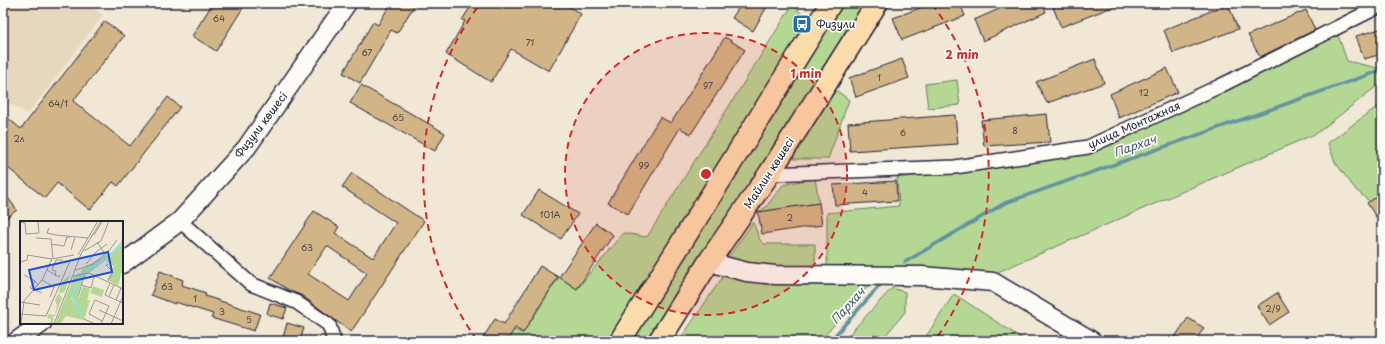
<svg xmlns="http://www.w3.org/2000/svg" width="1385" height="344" viewBox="0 0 1385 344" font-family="'Playpen Sans',sans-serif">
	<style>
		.built { fill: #e7d8bd }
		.green { fill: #b4d893; stroke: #6b7d67 }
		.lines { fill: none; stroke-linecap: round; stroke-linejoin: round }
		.stream { stroke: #6393a2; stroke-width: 3.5 }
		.building { fill: #d1b586; stroke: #22223b; fill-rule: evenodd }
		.street-casing { stroke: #22223b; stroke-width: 16 }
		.secondary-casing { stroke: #22223b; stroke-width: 21 }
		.primary-casing { stroke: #22223b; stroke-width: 24 }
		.street { stroke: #fdfcf7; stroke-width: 13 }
		.secondary { stroke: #fdfcf7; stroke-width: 18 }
		.primary { stroke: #fddcac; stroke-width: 21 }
		.ring { fill: none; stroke: #d62828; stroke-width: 2; stroke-dasharray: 7 5 }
		.labels { text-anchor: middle; stroke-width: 3.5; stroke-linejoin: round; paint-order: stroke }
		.number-label { font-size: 9px; fill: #4e474e }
		.poi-label { font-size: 11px; fill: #22223b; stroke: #fdfcf7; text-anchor: start }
		.street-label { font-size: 11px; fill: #22223b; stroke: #fdfcf7 }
		.water-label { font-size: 12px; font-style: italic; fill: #425b6f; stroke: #fdfcf7 }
		.inset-river { fill: none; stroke: #8edfe7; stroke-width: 2 }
		.inset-road { fill: none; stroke: #9e9897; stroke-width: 1 }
		.view { fill: #1d4ed8; fill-opacity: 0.15; stroke: #1d4ed8; stroke-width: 2 }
		.inset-edge { fill: none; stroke: #22223b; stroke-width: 2 }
		.centre { fill: #d62828; stroke: #fdfcf7; stroke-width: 2 }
		.ring-label { font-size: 12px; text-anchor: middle; font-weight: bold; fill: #d62828; stroke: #fdfcf7; stroke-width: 3.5; stroke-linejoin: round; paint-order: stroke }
	</style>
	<rect width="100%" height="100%" fill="#f0e7d5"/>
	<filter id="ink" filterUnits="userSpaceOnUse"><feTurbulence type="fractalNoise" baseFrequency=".025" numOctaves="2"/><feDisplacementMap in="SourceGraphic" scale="8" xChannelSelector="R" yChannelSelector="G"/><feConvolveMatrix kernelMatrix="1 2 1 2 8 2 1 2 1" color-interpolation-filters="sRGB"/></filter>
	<g filter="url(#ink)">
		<path class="built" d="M 3,3 L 86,3 L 103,15 L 28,114 L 3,100 Z"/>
		<path class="green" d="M 837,3 L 865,3 L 781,138 L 729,215 L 647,341 L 627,341 Z
			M 793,4 L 809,23 L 611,341 L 507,341 L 513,330 L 523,333 L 559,277 L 577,289 L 623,233 L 647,237 Z
			M 1338,35 L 1347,61 L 1382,69 L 1382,82 L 1317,133 L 991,275 L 827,268 L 827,213 L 899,206 L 897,178 L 1072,156 L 1109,146 Z
			M 957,80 L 960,105 L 928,108 L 925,84 Z
			M 836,90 L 849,100 L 828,159 L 791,159 Z
			M 1382,103 L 1382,212 L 1356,190 L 1335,162 L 1328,143 Z
			M 815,178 L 819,203 L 758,212 L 766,207 L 783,185 Z
			M 753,222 L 760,240 L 764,244 L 815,244 L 815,273 L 726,261 Z
			M 724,275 L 755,280 L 870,284 L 820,341 L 679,341 Z
			M 892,288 L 905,292 L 905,312 L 881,341 L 843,341 Z
			M 954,294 L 1026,341 L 923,341 Z"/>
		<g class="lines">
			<path class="stream" d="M 905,262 L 1005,203 L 1382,70
				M 830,341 L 881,284"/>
		</g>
		<path class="building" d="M 213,3 L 246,3 L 216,51 L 192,36 Z
			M 391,3 L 416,3 L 397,33 L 391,30 L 360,83 L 343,73 L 373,22 L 378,25 Z
			M 473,3 L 563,3 L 581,14 L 549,71 L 511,49 L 491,82 L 446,54 L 465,21 L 462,20 Z
			M 742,3 L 769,3 L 753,31 L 732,18 Z
			M 933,3 L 960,3 L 965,16 L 902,40 L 893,18 Z
			M 1013,3 L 1042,3 L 1046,12 L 983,41 L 974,20 Z
			M 1063,3 L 1120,3 L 1120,4 L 1061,27 L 1053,7 Z
			M 1228,4 L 1238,29 L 1173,53 L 1164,30 Z
			M 1306,10 L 1315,30 L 1260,57 L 1248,35 Z
			M 105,21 L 124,36 L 73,101 L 130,146 L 168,97 L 180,107 L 118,186 L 113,182 L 90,210 L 57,183 L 45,198 L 3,164 L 3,114 L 21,129 Z
			M 1380,29 L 1382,35 L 1382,54 L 1364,59 L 1356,36 Z
			M 725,37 L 745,50 L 691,134 L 680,128 L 628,214 L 608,203 L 660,117 L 671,123 Z
			M 902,59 L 909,78 L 856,97 L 849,78 Z
			M 1095,59 L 1104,83 L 1047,103 L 1036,82 Z
			M 1167,68 L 1178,92 L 1119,118 L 1110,94 Z
			M 361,85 L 445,133 L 435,151 L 350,103 Z
			M 1047,114 L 1050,142 L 984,146 L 981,120 Z
			M 955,115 L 958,144 L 850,151 L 848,123 Z
			M 352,173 L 424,221 L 351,332 L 301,295 L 290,291 L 270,278 L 314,211 L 339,227 L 335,233 L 373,258 L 396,223 L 342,187 ZM 327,246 L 367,273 L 349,301 L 308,274 Z
			M 896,181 L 897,201 L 835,205 L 833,185 Z
			M 539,190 L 578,214 L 561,239 L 523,215 Z
			M 3,191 L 17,210 L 3,220 Z
			M 1382,194 L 1382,213 L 1376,217 L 1367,203 Z
			M 819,203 L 822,225 L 762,234 L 758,212 Z
			M 596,223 L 613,235 L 577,289 L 559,277 Z
			M 540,266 L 558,277 L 523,333 L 515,328 L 507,341 L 481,341 L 495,319 L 504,324 Z
			M 160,271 L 183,280 L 182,285 L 206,293 L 205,296 L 260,314 L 254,331 L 211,318 L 213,314 L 175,302 L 175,304 L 151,295 Z
			M 1277,293 L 1289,312 L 1269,325 L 1257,306 Z
			M 270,303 L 287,308 L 283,319 L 267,314 Z
			M 1188,318 L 1204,328 L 1195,341 L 1172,341 Z
			M 287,323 L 304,328 L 300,341 L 282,341 Z"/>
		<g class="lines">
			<g class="street-casing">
				<path id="street" d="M 769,174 L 955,167 L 1088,147 L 1220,86 L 1382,5
					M 180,221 L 251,284 L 296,302 L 329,325 L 334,341"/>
			</g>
			<g class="secondary-casing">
				<path id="secondary" d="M 710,260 L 720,265 L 747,272 L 775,275 L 922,276 L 993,282 L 1092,341
					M 122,264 L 180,221 L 247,147 L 347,3
					M 17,341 L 42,323"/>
			</g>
			<g class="primary-casing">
				<path id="primary" d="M 620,341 L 831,3
					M 659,341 L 710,260 L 769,174 L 877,3"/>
			</g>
			<use href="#street" class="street"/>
			<use href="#secondary" class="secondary"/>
			<use href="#primary" class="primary"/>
		</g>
	</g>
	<circle cx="706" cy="174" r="141" fill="#d62828" fill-opacity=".12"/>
	<g class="ring">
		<circle cx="706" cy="174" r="141"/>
		<path d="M477 340A283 283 0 0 1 480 4M932 4A283 283 0 0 1 935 340"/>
	</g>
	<defs>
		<g id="bus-square" transform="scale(1)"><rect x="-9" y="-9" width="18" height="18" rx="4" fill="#1f6fb2" stroke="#fdfcf7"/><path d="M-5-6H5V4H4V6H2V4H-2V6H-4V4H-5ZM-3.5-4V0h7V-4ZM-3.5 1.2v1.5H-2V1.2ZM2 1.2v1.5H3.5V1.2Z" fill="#fff"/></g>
	</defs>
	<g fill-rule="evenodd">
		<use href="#bus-square" x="802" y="24"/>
	</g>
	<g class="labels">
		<g class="number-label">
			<text x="219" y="22">64</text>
			<text x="530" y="46">71</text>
			<text x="367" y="56">67</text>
			<text x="879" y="81">1</text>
			<text x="708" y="89">97</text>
			<text x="1144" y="96">12</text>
			<text x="58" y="107">64/1</text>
			<text x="398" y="121">65</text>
			<text x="1015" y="134">8</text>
			<text x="903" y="136">6</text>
			<text x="19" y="142">2л</text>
			<text x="644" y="169">99</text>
			<text x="865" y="196">4</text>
			<text x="550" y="218">101А</text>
			<text x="790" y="221">2</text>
			<text x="307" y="251">63</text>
			<text x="167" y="290">63</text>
			<text x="195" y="302">1</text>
			<text x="1273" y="312">2/9</text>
			<text x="222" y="315">3</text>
			<text x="249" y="323">5</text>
		</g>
		<g class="poi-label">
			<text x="816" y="28">Физули</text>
		</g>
		<g class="street-label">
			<text transform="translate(261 125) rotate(-53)" y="4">Физули көшесі</text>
			<text transform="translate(1134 125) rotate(-24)" y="4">улица Монтажная</text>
			<text transform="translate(769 173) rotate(-57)" y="4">Майлин көшесі</text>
		</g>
		<g class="water-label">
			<text transform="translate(1135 146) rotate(-19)" y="4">Пархач</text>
			<text transform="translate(848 306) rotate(-48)" y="4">Пархач</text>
		</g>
	</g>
	<g transform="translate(20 221)">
		<rect width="103" height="103" fill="#f0e7d5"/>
		<path d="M 103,22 L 103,47 L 98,64 L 103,67 L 87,59 L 94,45 L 86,40 ZM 101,23 L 86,39 L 69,52 L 60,54 L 62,48 L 86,34 L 89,35 ZM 54,39 L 45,70 L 42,72 L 39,71 L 40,64 L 49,54 ZM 59,52 L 62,54 L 53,72 L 51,77 L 61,93 L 52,75 L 64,54 L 57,75 L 59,76 L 63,65 L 70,68 L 67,79 L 70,79 L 64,99 L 46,95 L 41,102 L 35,103 L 54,55 ZM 73,65 L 84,69 L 82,76 L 70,72 ZM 39,72 L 42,77 L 35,95 L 32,96 L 34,97 L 32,103 L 30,103 L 31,98 L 27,97 L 28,93 L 35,94 L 37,85 L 35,79 Z" fill="#b4d893"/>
		<path class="inset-river" d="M 64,52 L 89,35 L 102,22 L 103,16M 61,93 L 52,75 L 63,54"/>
		<path class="inset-road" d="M 0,1 L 5,2 L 6,13 L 19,12 L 18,0M 29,7 L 27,12 L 36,14 L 68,17M 74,14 L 82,1M 16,17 L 31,18 L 33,37M 77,21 L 85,33M 31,23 L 44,25 L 47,16 L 50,16M 51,29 L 55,16M 64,30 L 81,20 L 89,0M 7,34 L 32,38M 58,34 L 78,0M 0,41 L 7,39 L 8,34M 66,43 L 76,31 L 87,23M 88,43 L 86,44 L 93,51 L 88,60M 27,49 L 39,56 L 40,54M 56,49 L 73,43 L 88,31 L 97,19M 4,54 L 15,60M 35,55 L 36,50 L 32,49 L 36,39 L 43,39M 53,55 L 69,52 L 103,68M 22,59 L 34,66 L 30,76M 90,62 L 85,74 L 103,82M 18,64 L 15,60 L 10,67 L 22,72M 62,64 L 71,67 L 74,55M 58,75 L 65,53M 89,75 L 94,64M 96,79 L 101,67M 0,81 L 20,84M 79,89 L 103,100 L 102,103M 0,93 L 26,95 L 51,38M 64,98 L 75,103M 82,100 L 69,93 L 75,79 L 89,85M 1,103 L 4,80 L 22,59 L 32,38 L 54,34M 34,103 L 61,33 L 81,0M 81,103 L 89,85M 91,103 L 103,75"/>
		<path class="view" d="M 88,31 L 92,51 L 14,69 L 9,49 Z"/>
		<rect width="103" height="103" class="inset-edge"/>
	</g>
	<circle cx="706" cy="174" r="6" class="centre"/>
	<g class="ring-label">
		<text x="962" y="59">2 min</text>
		<text x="806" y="78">1 min</text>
	</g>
	<rect width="1385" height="344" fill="none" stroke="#fdfcf7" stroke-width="16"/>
	<rect x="8" y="8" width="1369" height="328" fill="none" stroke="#22223b" stroke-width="1.5" filter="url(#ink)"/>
</svg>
